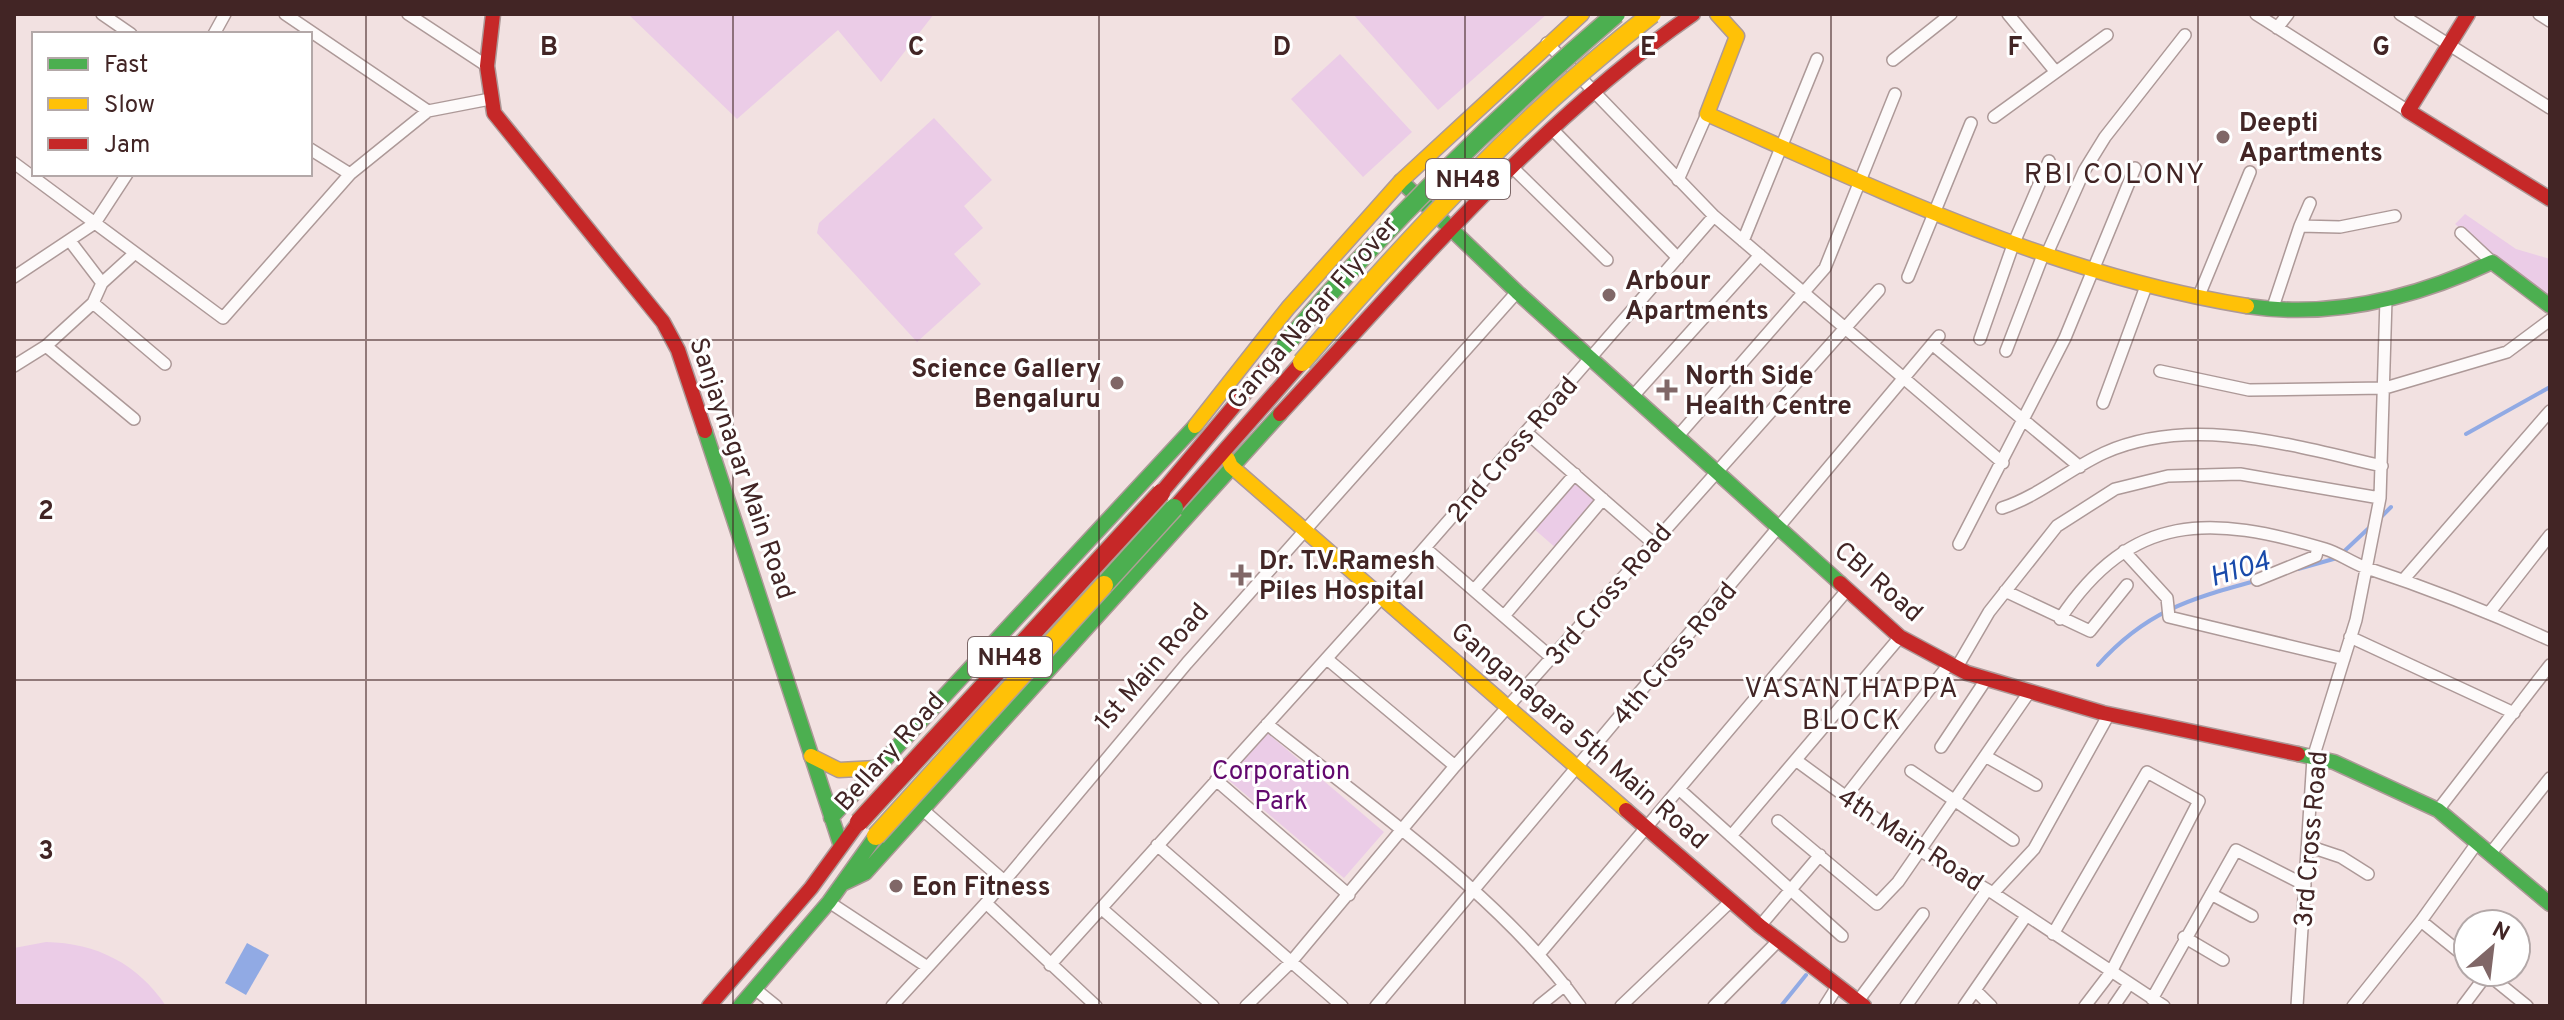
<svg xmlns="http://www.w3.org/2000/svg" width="2564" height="1020" viewBox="0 0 2564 1020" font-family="Overpass,sans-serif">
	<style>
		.green { fill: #ebcce7 }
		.water { fill: #91aae4 }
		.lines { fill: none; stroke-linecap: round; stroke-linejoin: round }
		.stream { stroke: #91aae4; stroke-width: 4 }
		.street-casing { stroke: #ad9998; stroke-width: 14 }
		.fast-casing { stroke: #ad9998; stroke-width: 17 }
		.slow-casing { stroke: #ad9998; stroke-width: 17 }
		.jam-casing { stroke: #ad9998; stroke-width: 17 }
		.street { stroke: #fdfafa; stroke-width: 11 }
		.fast { stroke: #4caf50; stroke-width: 14 }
		.slow { stroke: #ffc107; stroke-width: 14 }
		.jam { stroke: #c62828; stroke-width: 14 }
		.fast-bridge-casing { stroke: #aea096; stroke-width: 21; stroke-linecap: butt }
		.slow-bridge-casing { stroke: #aea096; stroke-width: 21; stroke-linecap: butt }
		.jam-bridge-casing { stroke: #aea096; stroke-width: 21; stroke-linecap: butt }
		.fast-bridge { stroke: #4caf50; stroke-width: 18 }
		.slow-bridge { stroke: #ffc107; stroke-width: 18 }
		.jam-bridge { stroke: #c62828; stroke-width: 18 }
		.grid { fill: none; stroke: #422525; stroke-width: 2; stroke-opacity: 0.55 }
		.poi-dot { fill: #806767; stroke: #fff; stroke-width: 3 }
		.labels { text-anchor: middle; stroke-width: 6; stroke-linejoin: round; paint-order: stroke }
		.shield { fill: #fff; stroke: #7b6666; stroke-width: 2 }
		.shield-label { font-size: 24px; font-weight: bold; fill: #422525 }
		.poi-label { font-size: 26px; font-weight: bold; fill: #422525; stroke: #fff; text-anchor: start }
		.street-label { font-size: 26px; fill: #422525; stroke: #fff }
		.park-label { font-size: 26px; fill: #62086e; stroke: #fff }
		.neighbourhood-label { font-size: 28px; letter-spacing: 2px; fill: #422525; stroke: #fff }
		.water-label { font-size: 28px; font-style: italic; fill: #194aaa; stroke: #fff }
		.grid-label { font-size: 26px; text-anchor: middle; font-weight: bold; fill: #422525; stroke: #fff; stroke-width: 6; stroke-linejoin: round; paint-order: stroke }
	</style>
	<rect width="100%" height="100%" fill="#f2e1e1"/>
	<path class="green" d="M 628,14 L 934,14 L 881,82 L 838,30 L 737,119 Z
		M 1353,14 L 1547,14 L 1438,110 Z
		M 1340,54 L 1412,132 L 1363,177 L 1291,99 Z
		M 934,118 L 992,180 L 964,206 L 983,228 L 954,254 L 981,284 L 917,342 L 817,233 L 819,223 Z
		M 2465,214 L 2516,249 L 2550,259 L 2550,299 L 2455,224 Z
		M 1573,482 L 1597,502 L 1557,549 L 1533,528 Z
		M 1265,731 L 1384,832 L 1344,878 L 1225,777 Z
		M 46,942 C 97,943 138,964 166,1006 L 14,1006 L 14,948 Z"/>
	<path class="water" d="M 247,943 L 269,955 L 246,995 L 225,983 Z"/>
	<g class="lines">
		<path class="stream" d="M 2466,434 L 2550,387
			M 2381,517 L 2391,507
			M 2298,569 L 2337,558 L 2371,526
			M 2098,665 C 2145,612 2189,599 2255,581
			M 1781,1006 L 1806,975"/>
		<g class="street-casing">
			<path id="street" d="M 102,14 L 131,34
				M 285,14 L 428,111
				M 408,14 L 487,66
				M 2008,14 L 2055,71
				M 2256,14 L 2408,111
				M 2400,14 L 2550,108
				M 2539,14 L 2550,21
				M 2277,28 L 2288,14
				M 214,34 L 225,14
				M 1547,43 L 1714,216 L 2003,463
				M 1893,60 L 1951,14
				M 1994,117 L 2107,35
				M 1552,129 L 1678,258
				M 310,149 L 350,174
				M 14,163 L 223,318 L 350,174 L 428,111 L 490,99
				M 1512,167 L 1607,260
				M 1678,180 L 1707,114
				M 2300,226 L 2310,203
				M 2461,233 L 2492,262
				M 70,241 L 102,283
				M 1743,241 L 1817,59
				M 2046,256 L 2084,171 L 2105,137 L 2185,35
				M 14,277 L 95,223 L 127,174
				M 1908,277 L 1971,123
				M 2198,298 L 2250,172
				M 93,303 L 165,364
				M 2272,310 L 2300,226 L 2340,227 L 2395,216
				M 1980,339 L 2013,245 L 2049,161
				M 1932,344 L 2080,467
				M 46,346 L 134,419
				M 2006,351 L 2043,255
				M 14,366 L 46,346 L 93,303 L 102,283 L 135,253
				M 2160,371 L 2249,390 L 2385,388 L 2507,352 L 2550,320
				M 1633,396 L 1760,255
				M 2103,403 L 2145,289
				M 1527,433 L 1653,543
				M 1678,436 L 1825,268 L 1895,94
				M 2002,508 C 2039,496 2069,469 2104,453 C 2192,414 2294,446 2382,466
				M 1959,544 L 2065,338 L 2135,168
				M 1425,548 L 1552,658
				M 2124,551 L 2167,598 L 2169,617 L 2344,659
				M 2404,579 L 2550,411
				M 2257,580 L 2316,556 L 2318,547
				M 1474,590 L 1575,474
				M 2005,591 L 2090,631 L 2127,585
				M 2489,613 L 2550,535
				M 1504,616 L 1603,499
				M 2060,619 C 2132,511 2211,515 2325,549 C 2339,553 2350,562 2364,567 C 2428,588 2489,612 2550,640
				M 2350,637 L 2514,713
				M 1327,659 L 1455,766
				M 1957,667 L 1989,612 L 2057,526 L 2115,489 L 2168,476 L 2240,474 L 2380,498 L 2386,299
				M 1267,724 C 1372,808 1502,897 1580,1006
				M 1941,747 L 1987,678
				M 1985,756 L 2036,785
				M 1797,761 L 1919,850 L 1993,893 L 2164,1006
				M 1911,771 L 2013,840
				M 1216,780 L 1349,895
				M 1680,790 L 1842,936
				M 1846,796 L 1950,663
				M 923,810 L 1003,880
				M 2438,810 L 2550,665
				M 1778,821 L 1877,904 L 1898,882 L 2030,691
				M 1731,836 L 1900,637
				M 1157,845 L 1342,1006
				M 2308,846 L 2341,857 L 2368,874
				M 2490,854 L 2550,778
				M 1993,893 L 2034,849 L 2109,714
				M 2211,894 L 2252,916
				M 829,902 L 926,966
				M 986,903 L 1096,1006
				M 1101,908 L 1213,1006
				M 2421,921 L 2468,959
				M 1760,926 L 1820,855
				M 2053,934 L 2147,772 L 2199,801 L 2111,972 L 2085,1006
				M 2184,937 L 2223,960
				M 1540,953 L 1848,589
				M 1050,965 L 1382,597 L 1714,216
				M 2485,972 L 2527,1006
				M 755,989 L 776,1006
				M 1976,991 L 1991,1006
				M 2152,999 L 2236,850 L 2305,885
				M 1855,1005 L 1923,914
				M 892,1006 L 986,903 L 1187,663 L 1517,292
				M 1246,1006 L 1291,962 L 1455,766 L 1879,290
				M 1376,1006 L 1939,336
				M 1539,1006 L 1565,985
				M 1621,1006 L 1731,901
				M 1714,1006 L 1778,941
				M 1825,1006 L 1837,987
				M 1906,1006 L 1987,890
				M 1964,1006 L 2026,916
				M 2114,1006 L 2129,984
				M 2297,1006 L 2313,758 L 2356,620 L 2380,498
				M 2353,1006 L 2421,921 L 2477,843
				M 2463,1006 L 2487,974"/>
		</g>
		<g class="fast-casing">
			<path id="fast" d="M 1401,181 L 1517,292 L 1840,583
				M 2247,306 C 2332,319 2415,298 2492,262 L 2550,306
				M 705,431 L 841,846
				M 2298,754 L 2334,762 L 2438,810 L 2550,904
				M 831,818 L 1195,426
				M 844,883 L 865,873 L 1280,414
				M 740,1006 L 829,902 L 876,836"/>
		</g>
		<g class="slow-casing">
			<path id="slow" d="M 1717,14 L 1737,36 L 1707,114 C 1884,192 2055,275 2247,306
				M 1195,426 L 1288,308 L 1401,181 L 1582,14
				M 1228,459 L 1231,466 L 1626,810
				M 811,756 L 839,770 L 877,768"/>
		</g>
		<g class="jam-casing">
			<path id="jam" d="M 493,14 L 487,66 L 494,113 L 663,322 L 678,350 L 705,431
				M 2468,14 L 2408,111 L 2550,199
				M 1280,414 C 1410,274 1536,123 1693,14
				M 1161,493 L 1286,344
				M 1174,508 L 1302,362
				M 1840,583 L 1900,637 L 1967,673 L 2103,713 L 2298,754
				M 1626,810 L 1760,926 L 1864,1006
				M 709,1006 L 811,888 L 859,822"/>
		</g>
		<use href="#street" class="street"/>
		<use href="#fast" class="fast"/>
		<use href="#slow" class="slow"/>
		<use href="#jam" class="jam"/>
		<g class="fast-bridge-casing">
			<path id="fast-bridge" d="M 1286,344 C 1386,224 1497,116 1616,14
				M 1104,585 L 1174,508"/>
		</g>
		<g class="slow-bridge-casing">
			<path id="slow-bridge" d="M 1302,362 C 1410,236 1521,116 1652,14
				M 876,836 L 1104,585"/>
		</g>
		<g class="jam-bridge-casing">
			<path id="jam-bridge" d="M 859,822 L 1161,493"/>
		</g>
		<use href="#fast-bridge" class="fast-bridge"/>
		<use href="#slow-bridge" class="slow-bridge"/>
		<use href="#jam-bridge" class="jam-bridge"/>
	</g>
	<path class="grid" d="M 366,14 L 366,1006M 733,14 L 733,1006M 1099,14 L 1099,1006M 1465,14 L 1465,1006M 1831,14 L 1831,1006M 2198,14 L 2198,1006M 14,340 L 2550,340M 14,680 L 2550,680"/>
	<g class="poi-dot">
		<circle cx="2223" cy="137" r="8"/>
		<circle cx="1609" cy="295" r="8"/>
		<circle cx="1117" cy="383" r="8"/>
		<path d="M1663 378h8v8h8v8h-8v8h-8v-8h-8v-8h8z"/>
		<path d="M1237 563h8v8h8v8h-8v8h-8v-8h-8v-8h8z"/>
		<circle cx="896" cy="886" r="8"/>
	</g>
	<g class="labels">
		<g class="shield">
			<rect x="1426" y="159" width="84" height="40" rx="6"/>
			<rect x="968" y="637" width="84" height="40" rx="6"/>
		</g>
		<g class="shield-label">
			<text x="1468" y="187">NH48</text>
			<text x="1010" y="665">NH48</text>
		</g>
		<g class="poi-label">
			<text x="2239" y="131">Deepti<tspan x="2239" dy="30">Apartments</tspan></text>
			<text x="1625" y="289">Arbour<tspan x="1625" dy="30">Apartments</tspan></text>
			<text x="1101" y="377" text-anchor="end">Science Gallery<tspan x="1101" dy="30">Bengaluru</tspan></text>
			<text x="1685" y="384">North Side<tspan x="1685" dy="30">Health Centre</tspan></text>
			<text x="1259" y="569">Dr. T.V.Ramesh<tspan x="1259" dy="30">Piles Hospital</tspan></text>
			<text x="912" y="895">Eon Fitness</text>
		</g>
		<g class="street-label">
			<text transform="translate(1312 312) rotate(-49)" y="9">Ganga Nagar Flyover</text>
			<text transform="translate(1512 449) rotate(-49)" y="9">2nd Cross Road</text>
			<text transform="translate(743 468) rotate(71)" y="9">Sanjaynagar Main Road</text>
			<text transform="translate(1879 581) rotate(41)" y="9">CBI Road</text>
			<text transform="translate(1608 594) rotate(-49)" y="9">3rd Cross Road</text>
			<text transform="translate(1674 653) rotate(-50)" y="9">4th Cross Road</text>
			<text transform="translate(1151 666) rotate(-49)" y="9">1st Main Road</text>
			<text transform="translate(1580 735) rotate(41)" y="9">Ganganagara 5th Main Road</text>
			<text transform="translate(889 751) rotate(-48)" y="9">Bellary Road</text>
			<text transform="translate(1911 839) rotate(33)" y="9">4th Main Road</text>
			<text transform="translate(2310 839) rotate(-85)" y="9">3rd Cross Road</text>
		</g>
		<g class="park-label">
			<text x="1281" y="779">Corporation<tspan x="1281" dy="30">Park</tspan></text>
		</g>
		<g class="neighbourhood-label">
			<text x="2115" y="183">RBI COLONY</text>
			<text x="1852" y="697">VASANTHAPPA<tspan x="1852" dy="32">BLOCK</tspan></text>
		</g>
		<g class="water-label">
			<text transform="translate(2239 568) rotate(-17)" y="10">H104</text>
		</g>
	</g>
	<g class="grid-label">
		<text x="549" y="55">B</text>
		<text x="916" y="55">C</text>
		<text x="1282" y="55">D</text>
		<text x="1648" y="55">E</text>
		<text x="2015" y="55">F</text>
		<text x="2381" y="55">G</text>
		<text x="46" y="519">2</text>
		<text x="46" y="859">3</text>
	</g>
	<rect width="2564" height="1020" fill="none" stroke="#422525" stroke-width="32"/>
	<rect x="32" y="32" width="280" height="144" fill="#ffffff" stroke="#b3a8a8" stroke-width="2"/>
	<rect x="48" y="58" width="40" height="12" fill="#4caf50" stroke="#b3a8a8" stroke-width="2"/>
	<text x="104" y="72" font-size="24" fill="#422525">Fast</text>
	<rect x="48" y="98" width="40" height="12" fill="#ffc107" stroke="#b3a8a8" stroke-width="2"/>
	<text x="104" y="112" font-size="24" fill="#422525">Slow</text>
	<rect x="48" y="138" width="40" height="12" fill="#c62828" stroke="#b3a8a8" stroke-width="2"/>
	<text x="104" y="152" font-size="24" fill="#422525">Jam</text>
	<g transform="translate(2492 948) rotate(28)"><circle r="38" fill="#ffffff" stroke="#b3a8a8" stroke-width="2"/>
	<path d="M0-6L14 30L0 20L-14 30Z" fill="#806767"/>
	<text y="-12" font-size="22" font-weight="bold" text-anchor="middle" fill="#422525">N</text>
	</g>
</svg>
